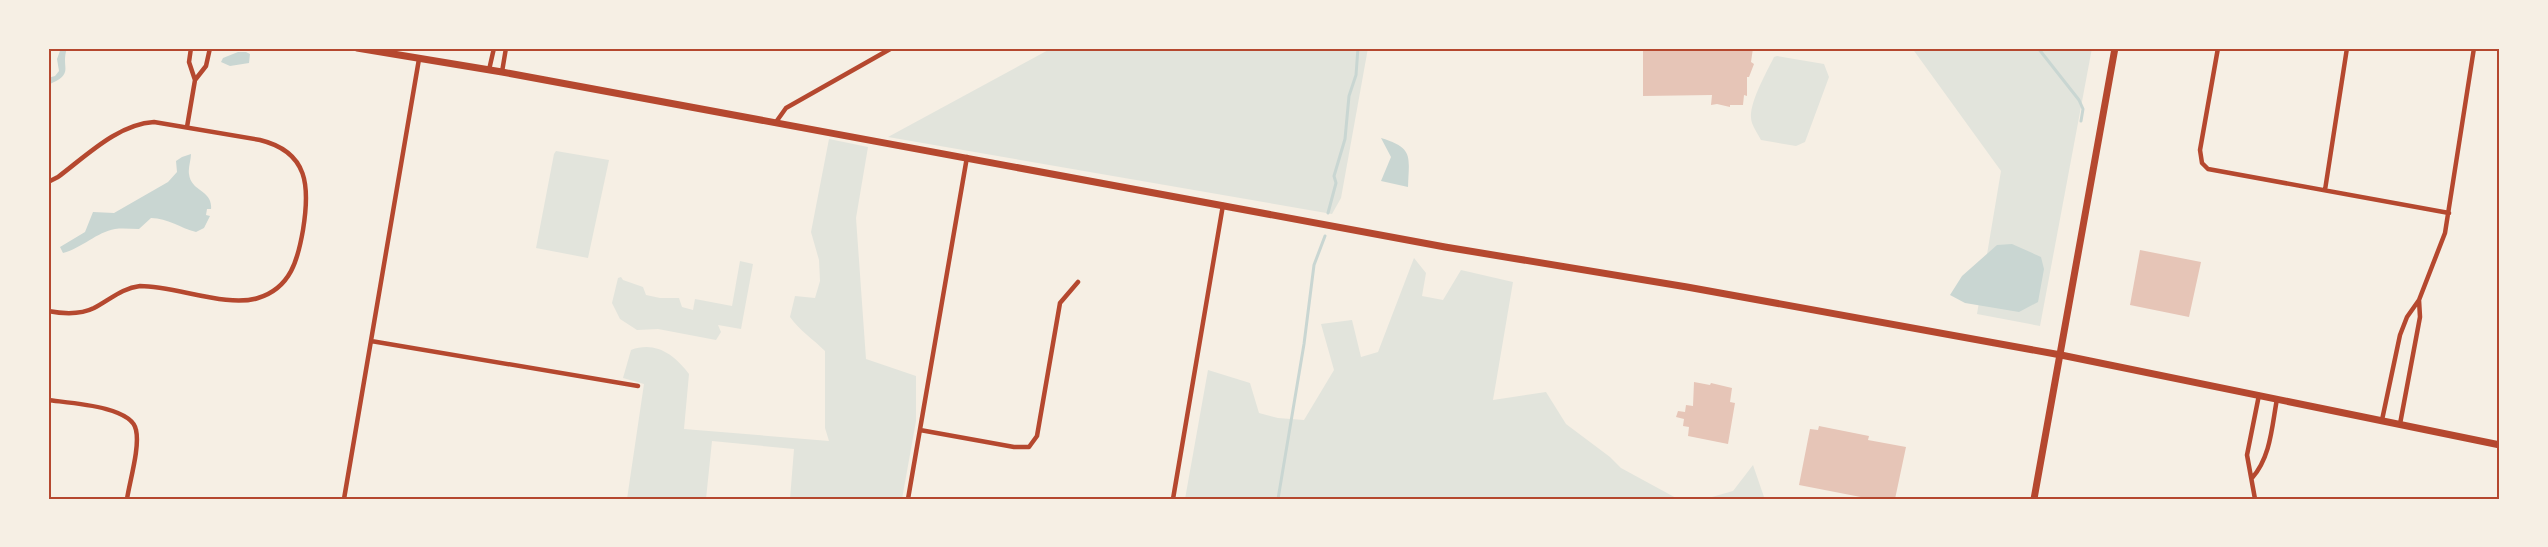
<svg xmlns="http://www.w3.org/2000/svg" width="2548" height="547" viewBox="0 0 2548 547" font-family="'PT Sans',sans-serif">
	<style>
		.green { fill: #e2e4dc }
		.water { fill: #c9d6d2 }
		.lines { fill: none; stroke-linecap: round; stroke-linejoin: round }
		.stream { stroke: #c9d6d2; stroke-width: 3 }
		.building { fill: #e6c5b7 }
		.minor { stroke: #b5482f; stroke-width: 4.5 }
		.secondary { stroke: #b5482f; stroke-width: 7 }
		.neatline { fill: none; stroke: #b5482f; stroke-width: 2 }
	</style>
	<rect width="100%" height="100%" fill="#f6efe4"/>
	<path class="green" d="M 1052,48 L 1368,48 L 1341,198 L 1332,214 L 888,137 Z
		M 1912,48 L 2092,48 L 2040,326 L 1977,314 L 2001,171 Z
		M 1777,56 L 1824,64 L 1829,77 L 1805,142 L 1796,146 L 1761,140 C 1758,134 1754,129 1752,123 C 1746,107 1767,72 1774,57 Z
		M 829,139 L 868,147 L 856,218 L 866,359 L 916,376 L 916,421 L 902,499 L 790,499 L 794,449 L 712,441 L 706,499 L 627,499 L 644,384 L 623,378 L 631,350 C 655,341 674,354 689,374 L 684,429 L 829,441 L 825,428 L 825,351 C 813,339 800,331 790,317 L 795,296 L 815,298 L 820,281 L 819,260 L 811,232 Z
		M 556,151 L 609,160 L 588,258 L 536,248 L 554,154 Z
		M 1414,258 L 1426,273 L 1422,296 L 1443,300 L 1461,270 L 1513,282 L 1493,400 L 1546,392 L 1566,424 L 1610,457 L 1621,468 L 1678,499 L 1185,499 L 1208,370 L 1250,383 L 1259,413 L 1278,418 L 1304,420 L 1334,370 L 1321,324 L 1352,320 L 1361,357 L 1378,352 Z
		M 740,261 L 753,264 L 741,329 L 718,325 L 721,332 L 716,340 L 658,329 L 637,330 L 620,319 L 612,303 L 618,278 L 621,277 L 623,280 L 643,287 L 646,295 L 660,298 L 679,298 L 682,307 L 693,310 L 695,299 L 732,306 Z
		M 1753,465 L 1764,497 L 1772,499 L 1705,499 L 1733,491 Z"/>
	<path class="water" d="M 61,48 L 67,48 C 60,69 76,73 48,85 L 48,78 L 55,76 L 59,71 L 57,59 Z
		M 238,52 L 246,52 L 250,54 L 249,63 L 230,66 L 221,62 L 223,58 Z
		M 1381,138 C 1414,148 1409,156 1408,187 L 1381,181 L 1391,157 Z
		M 191,154 C 191,160 188,168 189,174 C 191,192 213,190 211,209 L 207,209 L 206,215 L 210,216 L 204,228 L 196,232 C 180,228 168,218 151,218 L 139,229 C 131,229 123,228 115,229 C 97,232 82,248 63,253 L 60,247 L 85,232 L 93,212 L 114,213 L 168,182 L 177,172 L 176,161 L 182,157 Z
		M 2012,244 L 2041,257 L 2044,269 L 2038,302 L 2019,312 L 1965,303 L 1950,295 L 1962,276 L 1997,245 Z"/>
	<g class="lines">
		<path class="stream" d="M 2038,48 L 2079,100 L 2083,109 L 2081,121
			M 1328,213 L 1336,183 L 1334,176 L 1345,139 L 1349,96 L 1356,75 L 1358,48
			M 1278,499 L 1304,344 L 1314,265 L 1325,236"/>
	</g>
	<path class="building" d="M 1643,48 L 1753,48 L 1751,62 L 1754,64 L 1749,77 L 1747,77 L 1747,96 L 1744,95 L 1743,105 L 1730,105 L 1730,107 L 1717,104 L 1711,105 L 1712,95 L 1643,96 Z
		M 2140,250 L 2201,262 L 2189,317 L 2130,305 Z
		M 1694,382 L 1710,385 L 1711,383 L 1732,388 L 1730,402 L 1735,403 L 1728,444 L 1688,436 L 1689,427 L 1683,426 L 1684,419 L 1676,417 L 1678,411 L 1685,412 L 1686,405 L 1693,406 Z
		M 1819,426 L 1869,436 L 1868,440 L 1906,447 L 1895,499 L 1871,499 L 1799,485 L 1810,429 L 1818,430 Z"/>
	<g class="lines">
		<path class="minor" d="M 191,48 L 189,62 L 195,80 L 206,66 L 210,48
			M 2218,48 L 2200,150 L 2202,163 L 2208,169 L 2449,213
			M 489,70 L 494,48
			M 502,72 L 506,48
			M 776,122 L 786,108 L 892,48
			M 187,127 L 195,80
			M 48,182 L 58,177 C 86,156 118,124 154,122 L 260,140 C 309,152 310,187 303,230 C 298,259 291,288 258,298 C 227,308 176,286 140,286 C 122,288 111,299 94,308 C 80,315 64,314 48,311
			M 2325,190 L 2347,48
			M 371,341 L 638,386
			M 48,400 C 69,403 132,406 136,430 C 140,447 130,480 127,499
			M 2382,420 L 2400,335 L 2407,317 L 2419,300 L 2445,233 L 2474,48
			M 2400,424 L 2420,317 L 2419,300
			M 920,430 L 1014,447 L 1029,447 L 1037,436 L 1060,303 L 1078,282
			M 2252,478 C 2271,457 2272,425 2277,399
			M 344,499 L 419,59
			M 908,499 L 967,157
			M 1173,499 L 1223,205
			M 2255,499 L 2247,455 L 2259,395"/>
		<path class="secondary" d="M 357,48 L 502,72 L 1445,247 L 1687,287 L 2061,355 L 2500,445
			M 2034,499 L 2115,48"/>
	</g>
	<rect width="2548" height="547" fill="none" stroke="#f6efe4" stroke-width="99"/>
	<rect x="50" y="50" width="2448" height="448" class="neatline"/>
</svg>
